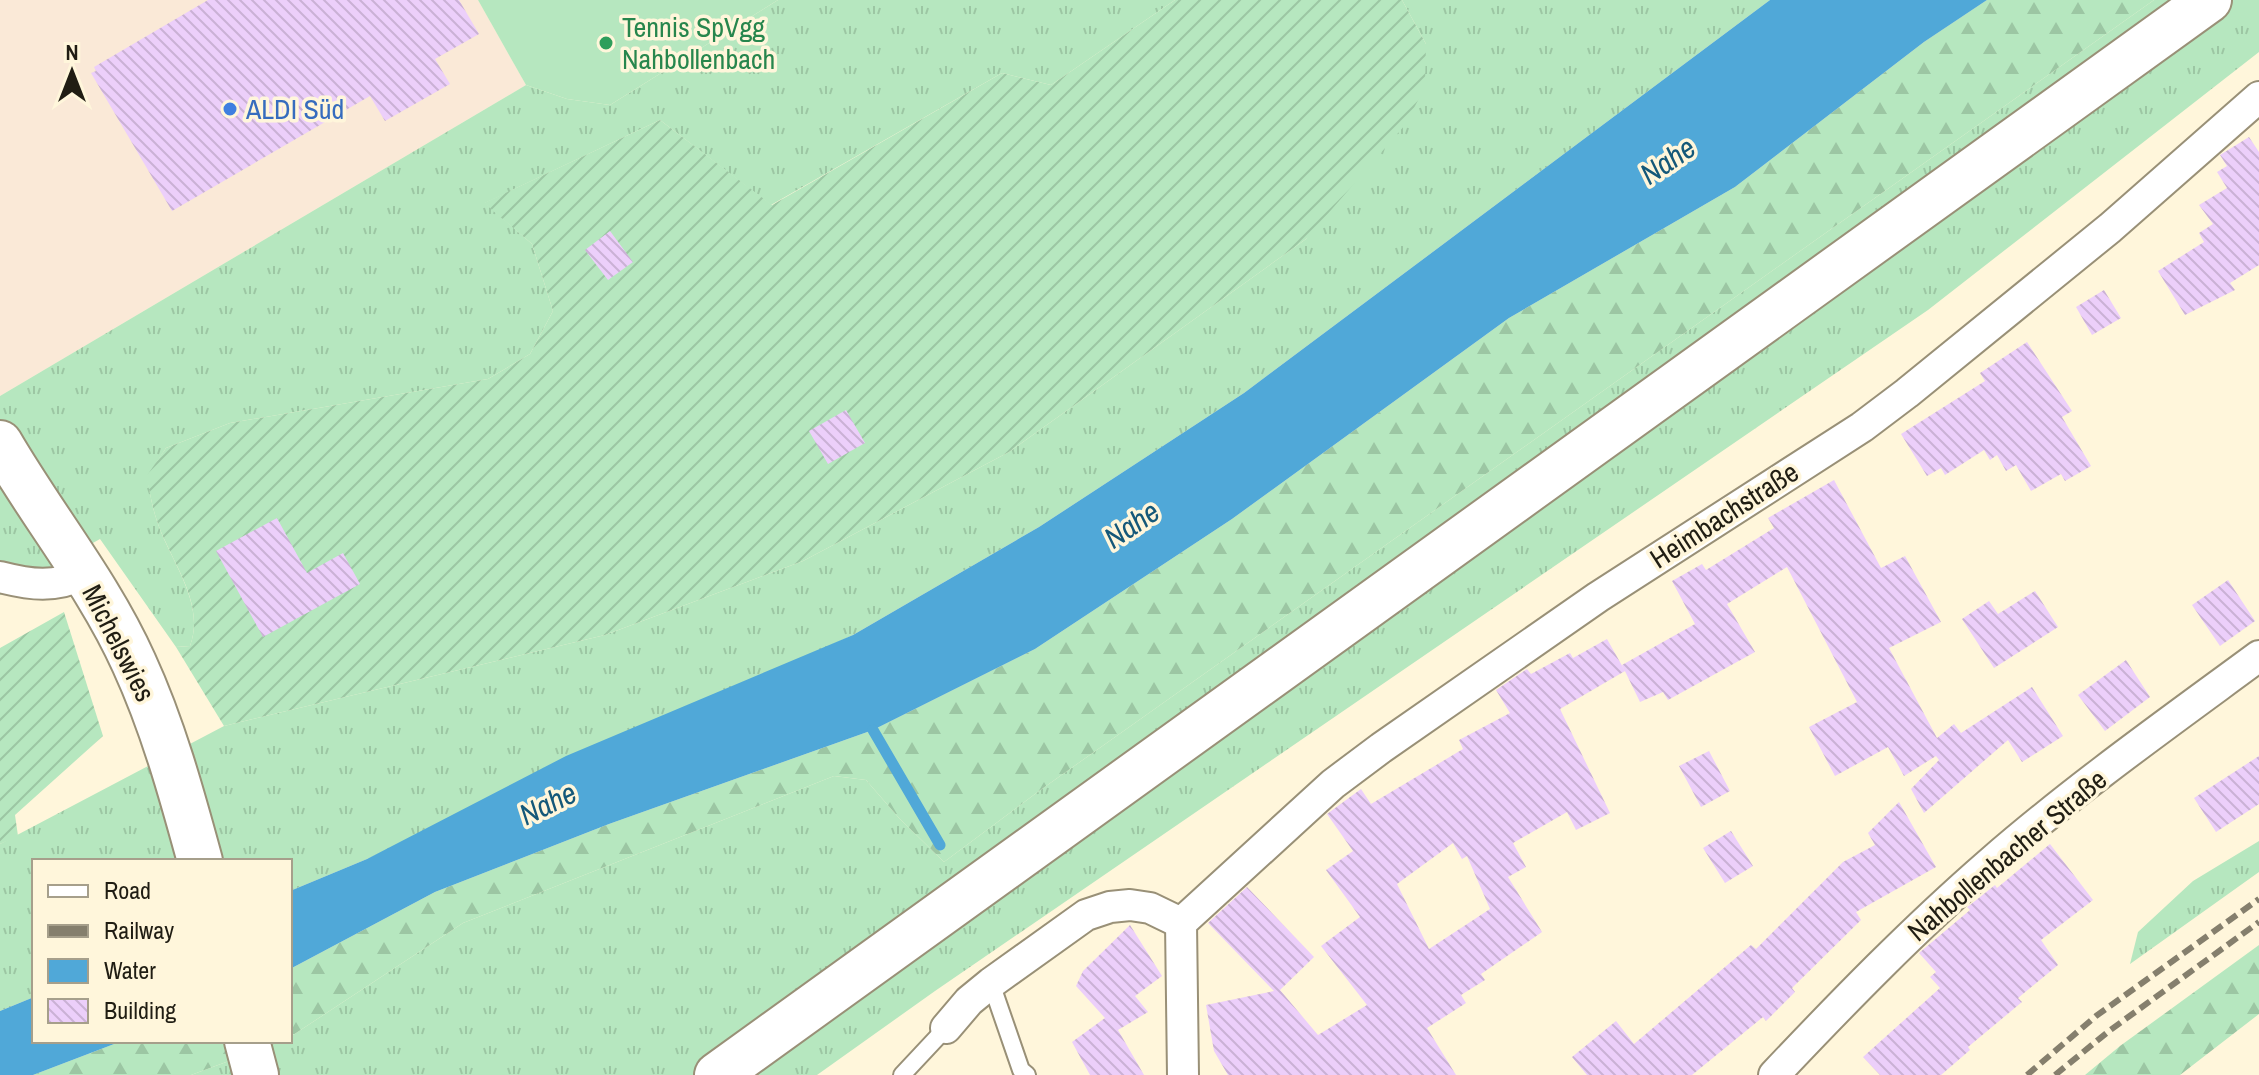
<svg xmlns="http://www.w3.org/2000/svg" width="2259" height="1075" viewBox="0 0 2259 1075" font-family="'Archivo Narrow',sans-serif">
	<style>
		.commercial { fill: #fae9d7 }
		.grass { fill: url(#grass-tufts) }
		.forest { fill: url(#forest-firs) }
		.garden { fill: url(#garden-furrows) }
		.pitch { fill: #b6e7bf }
		.water { fill: #50a8d8 }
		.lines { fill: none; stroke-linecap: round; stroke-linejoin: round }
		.stream { stroke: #50a8d8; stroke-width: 11 }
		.building { fill: url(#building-back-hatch); fill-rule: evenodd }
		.lane-casing { stroke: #999077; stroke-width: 20 }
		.street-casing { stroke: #999077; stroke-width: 34 }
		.secondary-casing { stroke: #999077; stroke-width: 48 }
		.primary-casing { stroke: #999077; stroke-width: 48 }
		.lane { stroke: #fff; stroke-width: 16 }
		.street { stroke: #fff; stroke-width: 30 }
		.secondary { stroke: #fff; stroke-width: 44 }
		.primary { stroke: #fff; stroke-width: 44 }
		.rail { stroke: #857f6d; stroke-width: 6; stroke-dasharray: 12 6; stroke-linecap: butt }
		.leisure-dot { fill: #2e9e5b; stroke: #fff6db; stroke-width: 3 }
		.shop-dot { fill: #3f7fe0; stroke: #fff6db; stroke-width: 3 }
		.labels { text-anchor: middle; stroke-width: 7; stroke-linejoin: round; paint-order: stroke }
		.leisure-label { font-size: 28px; fill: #27864d; stroke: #fff6db; text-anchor: start }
		.shop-label { font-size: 28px; fill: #366cbe; stroke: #fff6db; text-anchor: start }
		.street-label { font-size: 28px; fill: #201d13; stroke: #fff6db }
		.water-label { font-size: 30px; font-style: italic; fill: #145879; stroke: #fff6db }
	</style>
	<defs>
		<pattern id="grass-tufts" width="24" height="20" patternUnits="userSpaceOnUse" patternTransform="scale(2)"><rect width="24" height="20" fill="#b6e7bf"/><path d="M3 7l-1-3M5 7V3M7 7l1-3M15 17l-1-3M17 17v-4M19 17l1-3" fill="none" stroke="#9cc6a3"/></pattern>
		<pattern id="forest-firs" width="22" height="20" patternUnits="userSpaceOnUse" patternTransform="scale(2)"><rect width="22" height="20" fill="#b6e7bf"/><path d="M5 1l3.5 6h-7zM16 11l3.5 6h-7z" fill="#9cc6a3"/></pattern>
		<pattern id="garden-furrows" width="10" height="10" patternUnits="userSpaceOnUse" patternTransform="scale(2)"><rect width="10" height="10" fill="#b6e7bf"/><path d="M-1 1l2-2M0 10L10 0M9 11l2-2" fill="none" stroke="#9cc6a3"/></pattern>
		<pattern id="building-back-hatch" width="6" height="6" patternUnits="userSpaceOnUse" patternTransform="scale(2)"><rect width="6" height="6" fill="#eccffa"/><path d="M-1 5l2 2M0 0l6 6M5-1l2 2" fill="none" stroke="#cab1d5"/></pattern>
	</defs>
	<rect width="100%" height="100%" fill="#fff6db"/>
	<path class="commercial" d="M 0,0 L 478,0 L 526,85 L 0,396 Z"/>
	<path class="grass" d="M 778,0 L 1175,0 L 1051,85 L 1002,73 L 771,205 L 660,120 L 485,203 L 532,244 L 553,311 L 530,354 L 488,379 L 230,423 L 166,448 L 147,477 C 150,492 152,507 157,521 C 170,561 206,603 190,646 L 176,647 L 100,539 L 0,595 L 0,396 L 526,85 L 567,99 L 610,105 Z
		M 1402,0 L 1770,0 L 1244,393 L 1039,527 L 853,635 L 367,859 L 290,891 L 290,861 L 34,861 L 34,997 L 0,1011 L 0,844 L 224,726 L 605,635 L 803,561 L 1009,452 L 1306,239 L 1426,44 Z
		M 2154,0 L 2259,0 L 2259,52 L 1928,310 L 935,991 L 817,1075 L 191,1075 L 283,1041 L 290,1041 L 290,1037 L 463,923 L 834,776 L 866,780 L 899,818 L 944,862 L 1039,791 Z
		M 2259,841 L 2259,872 L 2130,964 L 2138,932 L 2193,881 Z"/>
	<path class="forest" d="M 1987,0 L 2154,0 L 1039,791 L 944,862 L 899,818 L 866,780 L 834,776 L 463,923 L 290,1037 L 290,969 L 435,892 L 609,824 L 873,730 L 1035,649 L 1232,519 L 1509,318 L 1735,187 L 1924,42 Z
		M 2259,945 L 2259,1014 L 2180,1075 L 2085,1075 L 2120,1046 Z
		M 122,1041 L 283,1041 L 191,1075 L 33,1075 Z"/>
	<path class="garden" d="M 1175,0 L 1402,0 L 1426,44 L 1425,87 L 1405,125 L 1306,239 L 1009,452 L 803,561 L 605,635 L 224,726 L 176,647 L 190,646 C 206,602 170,561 157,521 C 152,507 150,491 146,477 L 166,448 L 230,423 L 488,379 L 530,354 L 553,311 L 532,244 L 484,203 L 660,120 L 772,205 L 1002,73 L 1051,85 Z
		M 64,612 L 103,736 L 15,815 L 18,836 L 0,844 L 0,648 Z"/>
	<path class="pitch" d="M 478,0 L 778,0 L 610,105 L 567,99 L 526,85 Z"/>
	<path class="water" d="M 1770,0 L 1987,0 L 1924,42 L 1735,187 L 1509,318 L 1232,519 L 1035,649 L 873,730 L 609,824 L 435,892 L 290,969 L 290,891 L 367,859 L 566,756 L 853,635 L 1039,527 L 1244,393 Z
		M 34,997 L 34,1041 L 122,1041 L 33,1075 L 0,1075 L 0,1011 Z"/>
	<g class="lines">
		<path class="stream" d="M 873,730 L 940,845"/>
	</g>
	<path class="building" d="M 208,0 L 459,0 L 479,34 L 435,59 L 450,84 L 385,121 L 370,96 L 172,211 L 91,73 L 96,71 L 94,67 Z
		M 2249,137 L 2259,152 L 2259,265 L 2230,283 L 2235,290 L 2185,315 L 2158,271 L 2204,242 L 2199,233 L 2213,224 L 2199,205 L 2227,188 L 2217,172 L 2227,166 L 2220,155 Z
		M 610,231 L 633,262 L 608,280 L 585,250 Z
		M 2104,290 L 2121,318 L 2092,335 L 2076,307 Z
		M 2027,342 L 2072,411 L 2062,417 L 2091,466 L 2065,481 L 2061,474 L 2031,491 L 2016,465 L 2006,471 L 1997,455 L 1990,460 L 1984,450 L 1945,475 L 1941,468 L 1927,476 L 1901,434 L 1985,381 L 1980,373 Z
		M 846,410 L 865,443 L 828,464 L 809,431 Z
		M 1834,480 L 1881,568 L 1905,556 L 1941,622 L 1889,648 L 1937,738 L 1954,724 L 1961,733 L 2032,687 L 2063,736 L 2022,762 L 2008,740 L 1924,813 L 1911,789 L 1939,760 L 1936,756 L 1904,776 L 1888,747 L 1835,776 L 1809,727 L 1857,702 L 1787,567 L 1727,604 L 1755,652 L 1668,700 L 1663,692 L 1640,702 L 1622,665 L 1695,624 L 1672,581 L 1702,564 L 1706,570 L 1774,528 L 1768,518 Z
		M 277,518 L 307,573 L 343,553 L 360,584 L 263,637 L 216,551 Z
		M 2228,580 L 2255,621 L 2220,646 L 2192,605 Z
		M 2035,591 L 2058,627 L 1994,668 L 1962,619 L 1989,601 L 1998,614 Z
		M 1607,639 L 1625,671 L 1560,709 L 1610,813 L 1576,830 L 1567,812 L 1513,843 L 1526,867 L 1508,877 L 1542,932 L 1481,974 L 1485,980 L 1461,995 L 1466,1003 L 1427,1028 L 1456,1075 L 1228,1075 L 1214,1051 L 1206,1005 L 1274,991 L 1208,923 L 1247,887 L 1314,957 L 1280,990 L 1318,1035 L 1367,1005 L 1321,946 L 1360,917 L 1326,870 L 1353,851 L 1327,814 L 1361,789 L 1371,804 L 1463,749 L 1459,740 L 1510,713 L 1496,690 L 1524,671 L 1527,669 L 1531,674 L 1570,653 L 1573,658 ZM 1453,843 L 1462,859 L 1467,856 L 1490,909 L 1429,949 L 1397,884 Z
		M 2126,660 L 2150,697 L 2105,731 L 2078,695 Z
		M 1709,751 L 1730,791 L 1701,807 L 1679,766 Z
		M 2259,756 L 2259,804 L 2216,832 L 2194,798 Z
		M 1899,802 L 1936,867 L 1856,912 L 1861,920 L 1792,988 L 1795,992 L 1766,1021 L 1763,1017 L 1692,1075 L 1587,1075 L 1572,1057 L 1616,1021 L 1634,1044 L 1751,945 L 1756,949 L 1843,862 L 1875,845 L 1868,833 Z
		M 1731,831 L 1753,866 L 1725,883 L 1703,848 Z
		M 2050,844 L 2093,900 L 2041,940 L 2058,965 L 2018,998 L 2022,1002 L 1968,1047 L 1970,1050 L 1941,1075 L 1880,1075 L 1863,1057 L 1940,988 L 1930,977 L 1936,972 L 1919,953 L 1970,910 L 1967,907 L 1970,905 L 1995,885 L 1997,888 Z
		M 1130,925 L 1162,976 L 1135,996 L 1148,1012 L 1118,1030 L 1144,1075 L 1090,1075 L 1072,1042 L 1105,1018 L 1076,986 L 1083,971 Z"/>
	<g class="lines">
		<g class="lane-casing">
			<path id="lane" d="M 991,983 L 1021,1070 L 1027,1075
				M 902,1075 L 946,1028"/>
		</g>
		<g class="street-casing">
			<path id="street" d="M 0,577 C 31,585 55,588 84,574
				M 946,1028 L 969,1001 L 991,983 L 1086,915 L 1110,907 L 1130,905 L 1150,908 L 1181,923
				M 1183,1075 L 1181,923 L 1333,784 L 1381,748 L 1598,597 L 1862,427 L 1907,393 L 2110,228 L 2259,97
				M 1774,1075 C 1843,1002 1914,929 1990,863 C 2075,789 2168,723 2259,656"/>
		</g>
		<g class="secondary-casing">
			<path id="secondary" d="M 0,443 C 43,517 99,585 134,663 C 163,726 182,795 200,861
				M 247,1041 L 256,1075"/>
		</g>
		<g class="primary-casing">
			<path id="primary" d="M 717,1075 L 2209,0"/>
		</g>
		<use href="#lane" class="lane"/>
		<use href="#street" class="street"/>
		<use href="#secondary" class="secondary"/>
		<use href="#primary" class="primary"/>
		<path class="rail" d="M 2027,1075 L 2096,1016 L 2259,899
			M 2055,1075 L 2109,1031 L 2259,922"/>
	</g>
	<circle class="leisure-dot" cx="606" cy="43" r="8"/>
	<circle class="shop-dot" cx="230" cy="109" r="8"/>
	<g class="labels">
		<g class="leisure-label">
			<text x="622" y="37">Tennis SpVgg<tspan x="622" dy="32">Nahbollenbach</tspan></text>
		</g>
		<g class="shop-label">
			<text x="246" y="119">ALDI Süd</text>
		</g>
		<g class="street-label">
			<text transform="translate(1724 515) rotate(-33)" y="10">Heimbachstraße</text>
			<text transform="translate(119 643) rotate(63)" y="10">Michelswies</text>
			<text transform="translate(2007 855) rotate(-40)" y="10">Nahbollenbacher Straße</text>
		</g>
		<g class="water-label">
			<text transform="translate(1668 161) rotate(-34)" y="10">Nahe</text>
			<text transform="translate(1132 525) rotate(-34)" y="10">Nahe</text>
			<text transform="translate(548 804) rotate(-26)" y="10">Nahe</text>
		</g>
	</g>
	<rect x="32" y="859" width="260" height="184" fill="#fff6db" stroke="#a69f8b" stroke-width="2"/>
	<rect x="48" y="885" width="40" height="12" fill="#ffffff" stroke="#a69f8b" stroke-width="2"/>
	<text x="104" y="899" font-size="24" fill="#201d13">Road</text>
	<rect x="48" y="925" width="40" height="12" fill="#857f6d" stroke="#a69f8b" stroke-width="2"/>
	<text x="104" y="939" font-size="24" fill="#201d13">Railway</text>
	<rect x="48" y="959" width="40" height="24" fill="#50a8d8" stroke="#a69f8b" stroke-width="2"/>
	<text x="104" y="979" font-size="24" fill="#201d13">Water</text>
	<rect x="48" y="999" width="40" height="24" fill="url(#building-back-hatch)" stroke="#a69f8b" stroke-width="2"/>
	<text x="104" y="1019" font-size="24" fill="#201d13">Building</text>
	<g transform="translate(72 72)" stroke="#fff6db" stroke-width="6" paint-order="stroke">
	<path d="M0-6L14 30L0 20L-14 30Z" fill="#201d13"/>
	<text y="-12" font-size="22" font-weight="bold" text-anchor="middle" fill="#201d13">N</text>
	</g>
</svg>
